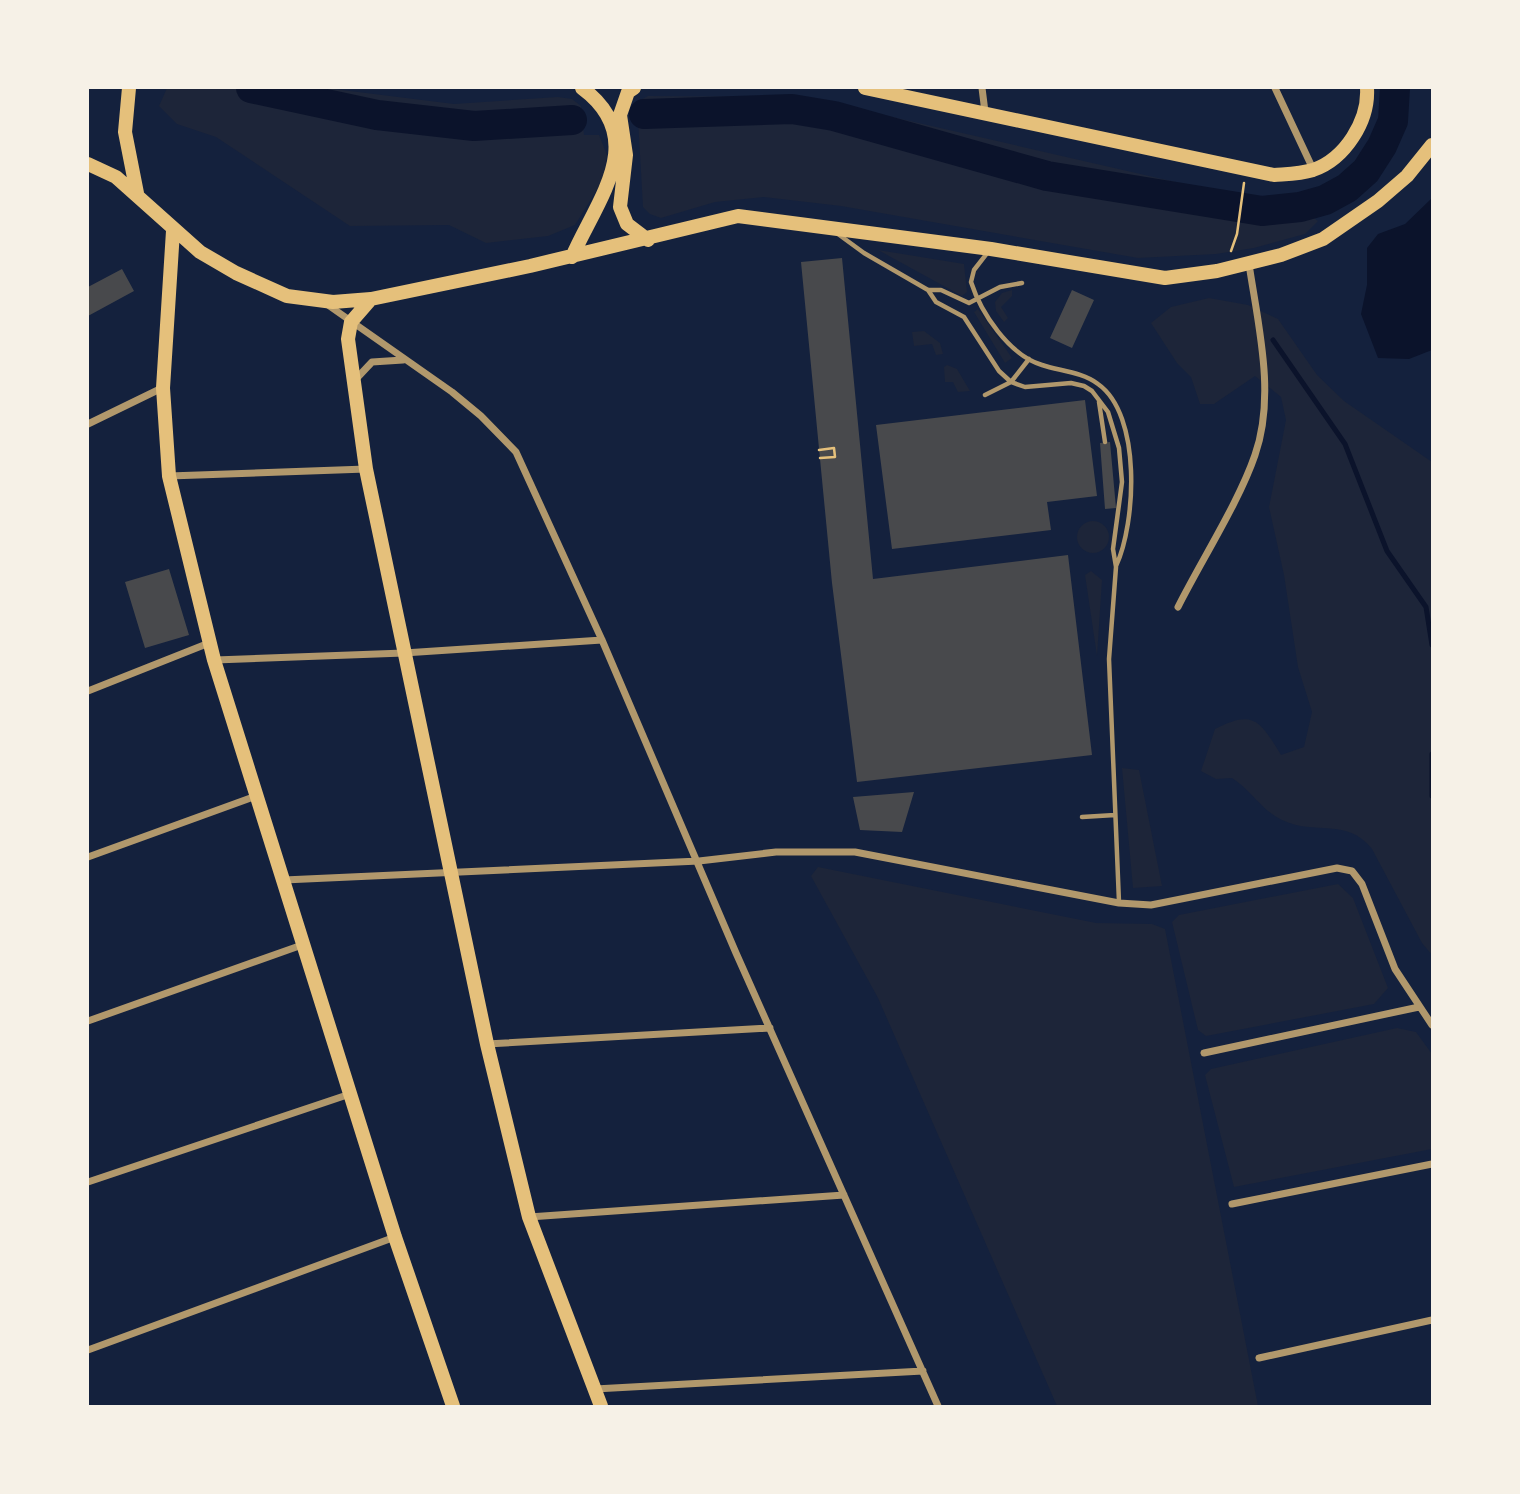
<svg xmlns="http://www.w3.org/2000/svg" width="1520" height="1494" viewBox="0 0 1520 1494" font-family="Lato,sans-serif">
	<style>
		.green { fill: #1d2539 }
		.water { fill: #0b132b }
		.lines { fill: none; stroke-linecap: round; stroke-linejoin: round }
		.stream { stroke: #0b132b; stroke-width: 5 }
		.river { stroke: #0b132b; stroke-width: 30 }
		.building { fill: #48494c }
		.path { stroke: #e5c07b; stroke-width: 2.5 }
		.service { stroke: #b1986c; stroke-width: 4.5 }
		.minor { stroke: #b1986c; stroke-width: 7 }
		.primary { stroke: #e5c07b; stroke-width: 14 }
	</style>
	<rect width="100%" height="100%" fill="#14213d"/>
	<path class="green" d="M 167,88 L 326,88 L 454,104 L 558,97 L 572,99 L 581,106 L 584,135 L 599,135 L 607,155 L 603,180 L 575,225 L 548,236 L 486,243 L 449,225 L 350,226 L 216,137 L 177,124 L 159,106 Z
		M 648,96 L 805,97 L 1254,200 L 1290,200 L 1318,221 L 1305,234 L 1254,248 L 1216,254 L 1138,258 L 841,206 L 764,197 L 715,202 L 661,218 L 650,214 L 643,207 L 637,102 Z
		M 878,250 L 964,264 L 967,292 L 962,296 Z
		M 1012,290 L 1012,296 L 1001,307 L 1008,318 L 1004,322 L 996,311 L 995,302 L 1002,293 Z
		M 1209,298 L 1248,305 L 1278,319 L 1317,375 L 1344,401 L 1432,462 L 1432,955 L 1422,943 L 1372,849 C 1347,817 1315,836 1282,820 C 1262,811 1251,790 1232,778 L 1216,779 L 1201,771 L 1215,729 C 1254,709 1260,721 1281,755 L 1304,747 L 1312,712 L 1298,667 L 1284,575 L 1269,507 L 1286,420 L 1281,397 L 1255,376 L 1214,404 L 1200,404 L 1191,377 L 1177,363 L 1151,323 L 1171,307 Z
		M 978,309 L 1012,358 L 1005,363 L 974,312 Z
		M 924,331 L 940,343 L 943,354 L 936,355 L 932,344 L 914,346 L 912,332 Z
		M 947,365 L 957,369 L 970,391 L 958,392 L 953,382 L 945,382 L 944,367 Z
		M1077 537a16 16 0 1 1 32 0a16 16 0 1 1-32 0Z
		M 1091,571 L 1102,580 L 1097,656 L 1085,575 Z
		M 1122,768 L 1139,770 L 1162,886 L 1133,888 Z
		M 818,867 L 1096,923 L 1152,924 L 1165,929 L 1258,1406 L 1057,1406 L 878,998 L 811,876 Z
		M 1338,884 L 1353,898 L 1388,988 L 1374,1004 L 1206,1036 L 1198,1030 L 1172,922 L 1179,915 Z
		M 1397,1028 L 1416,1032 L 1432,1054 L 1432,1149 L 1234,1187 L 1205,1075 L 1211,1069 Z"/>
	<path class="water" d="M 1432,198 L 1432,350 L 1409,359 L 1378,358 L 1361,314 L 1367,285 L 1367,248 L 1378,234 L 1405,224 Z"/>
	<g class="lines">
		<path class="stream" d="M 1273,340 L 1345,444 L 1387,551 L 1426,607 L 1432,645
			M 1432,754 L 1432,796"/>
		<path class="river" d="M 251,88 L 377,115 L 474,126 L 572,120
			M 644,114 L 792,109 L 834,116 L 1047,176 L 1262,211 L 1300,207 L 1325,200 L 1347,188 L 1366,171 L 1382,146 L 1393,121 L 1395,88"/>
	</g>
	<path class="building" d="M 842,258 L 873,579 L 1068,555 L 1092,755 L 857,782 L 832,583 L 801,262 Z
		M 122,269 L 134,291 L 88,316 L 88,287 Z
		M 1072,290 L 1094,300 L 1072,348 L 1050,338 Z
		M 1085,400 L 1097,496 L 1047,502 L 1051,530 L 892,549 L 876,425 Z
		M 1110,442 L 1116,508 L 1105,509 L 1100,443 Z
		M 169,569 L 189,635 L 145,648 L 125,582 Z
		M 914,792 L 902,832 L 860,830 L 853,797 Z"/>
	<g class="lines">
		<path class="path" d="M 1231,251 L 1237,234 L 1244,183
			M 819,450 L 834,448 L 835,457 L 820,458"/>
		<path class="service" d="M 838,234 L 864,253 L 928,290 L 936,302 L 964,317 L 999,371 L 1011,382 L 1025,387 L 1071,383 L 1084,386 L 1092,391 L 1108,412 L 1119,448 L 1122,482 L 1113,549 L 1116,567 L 1109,659 L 1119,902
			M 988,252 L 974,270 L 971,282 C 981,313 1009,355 1042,365 C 1060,371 1082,372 1098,384 C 1142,415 1136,523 1116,566
			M 929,290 L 941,290 L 969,303 L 1000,287 L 1022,283
			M 985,395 L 1011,382 L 1029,359
			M 1099,402 L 1105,442
			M 1082,817 L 1115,815"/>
		<path class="minor" d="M 982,88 L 985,112
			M 1275,88 L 1313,169
			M 328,305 L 452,392 L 481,416 L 516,452 L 602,640 L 736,953 L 938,1406
			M 356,379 L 372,362 L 403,360
			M 88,424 L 162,388
			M 169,476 L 366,469
			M 1178,607 C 1201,561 1239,502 1255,455 C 1276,395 1258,325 1249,264
			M 215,660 L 404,653 L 602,640
			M 88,691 L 209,643
			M 88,857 L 256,796
			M 284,880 L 699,861 L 776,852 L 855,852 L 1119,903 L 1151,905 L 1337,868 L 1352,871 L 1362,884 L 1395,969 L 1432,1025
			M 88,1021 L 302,945
			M 487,1044 L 770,1028
			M 1204,1053 L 1419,1007
			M 88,1182 L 350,1094
			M 1232,1204 L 1432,1164
			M 529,1217 L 844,1195
			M 88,1350 L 395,1237
			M 1259,1358 L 1432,1320
			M 595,1389 L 923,1371"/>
		<path class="primary" d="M 129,88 L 125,132 L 137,193
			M 634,88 L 628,92 L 620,115 L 626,155 L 620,207 L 627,224 L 648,240
			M 865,88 L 1274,175 C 1287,174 1300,174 1313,170 C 1345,159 1369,121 1367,88
			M 88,164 L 116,177 L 200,252 L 236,273 L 287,296 L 333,302 L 371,299 L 530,266 L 738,216 L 991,249 L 1165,278 L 1217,271 L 1281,255 L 1323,239 L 1378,201 L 1407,176 L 1432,145
			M 173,231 L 163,388 L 169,476 L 214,660 L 395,1237 L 453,1406
			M 572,257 C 596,201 651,139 582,88
			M 371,299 L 351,322 L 348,339 L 366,469 L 487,1044 L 529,1217 L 601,1406"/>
	</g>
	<rect width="1520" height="1494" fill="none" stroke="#f6f1e7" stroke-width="178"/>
</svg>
